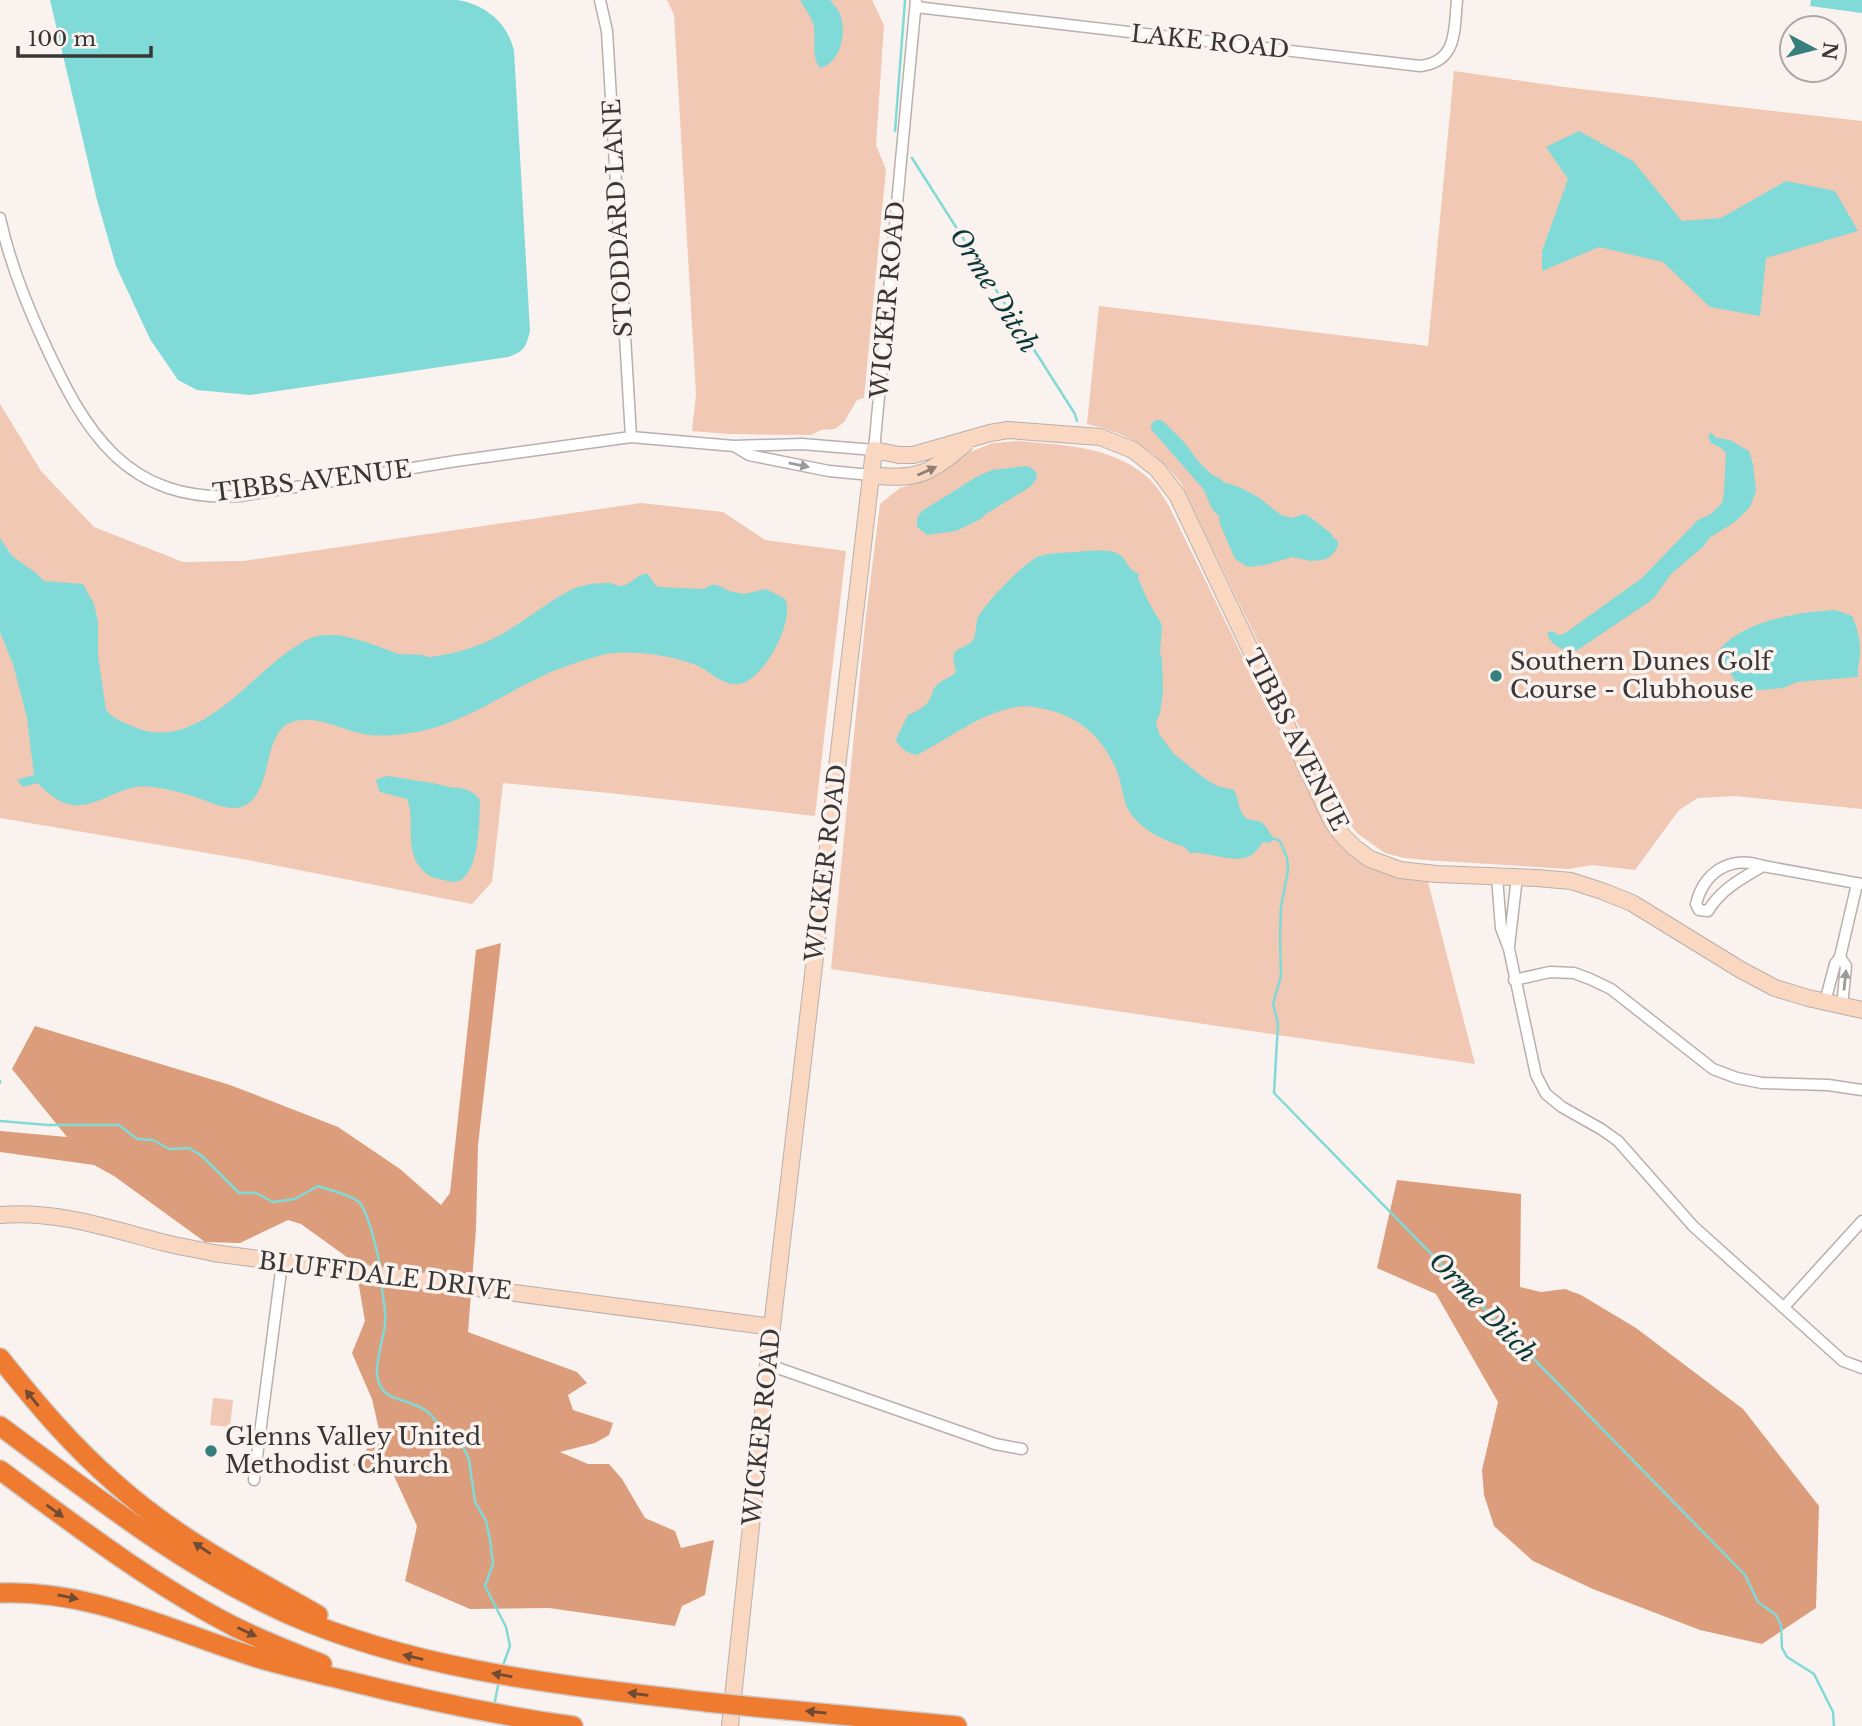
<svg xmlns="http://www.w3.org/2000/svg" width="1862" height="1726" viewBox="0 0 1862 1726" font-family="'Libre Baskerville',serif">
	<style>
		.green { fill: #f0c8b3 }
		.forest { fill: #dc9d7c }
		.water { fill: #7fdad8 }
		.lines { fill: none; stroke-linecap: round; stroke-linejoin: round }
		.stream { stroke: #7fdad8; stroke-width: 2.5 }
		.street-casing { stroke: #b8b0ac; stroke-width: 13 }
		.secondary-casing { stroke: #b8b0ac; stroke-width: 18 }
		.highway-casing { stroke: #cfcfcf; stroke-width: 22 }
		.street { stroke: #fff; stroke-width: 10 }
		.secondary { stroke: #fad7c1; stroke-width: 16 }
		.highway { stroke: #ef7b30; stroke-width: 19 }
		.highway-bridge-casing { stroke: #cfcfcf; stroke-width: 22; stroke-linecap: butt }
		.highway-bridge { stroke: #ef7b30; stroke-width: 19 }
		.oneway { fill: #9c9a9a }
		.oneway2 { fill: #907e74 }
		.oneway3 { fill: #704b34 }
		.poi-dot { fill: #367f7e; stroke: #faf2ee; stroke-width: 2.5 }
		.labels { text-anchor: middle; stroke-width: 7; stroke-linejoin: round; paint-order: stroke }
		.street-label { font-size: 24px; fill: #393635; stroke: #faf2ee }
		.poi-label { font-size: 24px; fill: #393635; stroke: #faf2ee; text-anchor: start }
		.water-label { font-size: 26px; font-style: italic; fill: #0b3838; stroke: #faf2ee }
	</style>
	<rect width="100%" height="100%" fill="#faf2ee"/>
	<path class="green" d="M 667,0 L 872,0 L 884,25 L 876,145 L 886,170 L 864,398 L 857,400 L 844,422 L 835,429 L 821,430 L 811,435 L 729,434 L 692,431 L 696,394 L 674,15 Z
		M 1454,71 L 1564,87 L 1862,121 L 1862,809 L 1735,796 L 1698,798 L 1679,810 L 1635,870 L 1592,865 L 1569,869 L 1424,860 L 1404,858 L 1385,853 L 1358,834 L 1344,817 L 1341,806 L 1329,780 L 1321,772 L 1181,483 C 1153,448 1130,434 1087,424 L 1099,306 L 1428,346 Z
		M 0,404 L 41,471 L 94,527 L 183,562 L 243,561 L 641,503 L 723,512 L 765,540 L 846,551 L 815,816 L 609,793 L 503,783 L 492,882 L 472,904 L 248,860 L 0,818 Z
		M 1018,441 C 1062,445 1111,446 1146,476 C 1156,484 1163,496 1169,506 L 1324,823 C 1350,862 1382,879 1428,882 L 1475,1064 L 831,969 L 865,624 L 880,504 L 900,488 L 926,480 L 970,452 L 993,443 Z
		M 213,1398 L 233,1400 L 230,1427 L 210,1425 Z"/>
	<path class="forest" d="M 501,943 L 478,1145 L 476,1229 L 468,1332 L 577,1372 L 587,1383 L 568,1395 L 573,1410 L 613,1423 L 609,1435 L 595,1443 L 560,1452 L 588,1464 L 609,1464 L 622,1479 L 645,1518 L 675,1531 L 681,1548 L 714,1540 L 705,1595 L 682,1606 L 675,1626 L 549,1608 L 470,1609 L 405,1581 L 417,1526 L 388,1463 L 364,1472 L 353,1465 L 380,1434 L 372,1399 L 352,1353 L 365,1321 L 355,1263 L 301,1224 L 288,1220 L 240,1243 L 205,1242 L 114,1176 L 94,1165 L 0,1152 L 0,1131 L 67,1137 L 12,1069 L 35,1026 L 230,1085 L 338,1127 L 400,1169 L 441,1205 L 450,1193 L 476,950 Z
		M 1397,1180 L 1521,1194 L 1520,1287 L 1541,1292 L 1565,1289 L 1581,1295 L 1636,1328 L 1743,1409 L 1819,1506 L 1816,1608 L 1762,1644 L 1700,1630 L 1593,1589 L 1533,1561 L 1494,1526 L 1484,1495 L 1482,1470 L 1498,1402 L 1436,1294 L 1377,1268 Z"/>
	<path class="water" d="M 50,0 L 457,0 C 485,4 508,23 514,51 L 530,331 C 526,347 524,352 508,357 L 250,395 L 197,390 L 178,380 L 150,339 L 116,266 L 97,200 Z
		M 800,0 L 830,0 C 833,4 838,9 840,14 C 847,32 841,63 820,68 C 811,56 816,41 814,27 C 812,17 805,9 800,0 Z
		M 1811,0 L 1862,0 L 1862,13 L 1810,6 Z
		M 1579,131 L 1633,161 L 1682,221 L 1721,218 L 1786,181 L 1835,191 L 1858,231 L 1766,258 L 1760,316 L 1710,307 L 1663,262 L 1599,247 L 1542,271 L 1542,251 L 1568,179 L 1546,147 Z
		M 1159,420 L 1163,421 L 1184,442 L 1199,462 L 1211,474 L 1222,480 L 1223,482 L 1239,487 L 1258,497 L 1281,515 L 1292,518 L 1304,514 C 1315,519 1322,527 1332,534 L 1332,537 L 1338,541 L 1338,546 L 1334,553 L 1328,558 L 1322,560 L 1311,561 L 1292,557 L 1265,565 L 1248,567 L 1243,564 L 1235,559 L 1220,524 L 1219,516 L 1212,509 L 1204,490 L 1151,429 L 1151,425 L 1154,421 Z
		M 1711,433 L 1717,438 L 1730,440 L 1749,451 L 1753,464 L 1756,491 L 1750,507 L 1735,522 L 1709,538 L 1704,546 L 1671,574 L 1654,598 L 1649,602 L 1576,651 C 1563,651 1550,646 1547,632 L 1553,631 L 1557,635 L 1564,634 L 1642,578 L 1698,520 L 1711,514 L 1722,503 L 1724,492 L 1726,453 L 1721,448 L 1711,443 L 1708,435 Z
		M 1027,466 L 1033,469 L 1037,474 L 1036,480 L 1030,487 L 986,514 L 979,520 L 956,531 L 927,535 L 917,527 L 917,518 L 922,511 L 978,476 L 992,470 Z
		M 0,538 L 12,556 L 36,573 L 44,581 L 83,584 L 94,604 L 98,622 L 98,656 L 106,710 C 112,718 123,722 132,726 C 192,754 243,685 285,654 C 295,647 306,638 318,636 C 337,632 361,640 380,647 C 386,649 393,653 400,654 C 407,655 414,654 421,655 C 428,656 424,657 431,657 C 461,653 489,644 515,626 C 534,614 552,599 573,589 C 579,586 587,586 593,583 C 598,585 604,582 610,583 C 617,585 620,588 627,584 C 636,580 638,573 648,574 L 655,585 L 659,587 L 704,589 L 711,585 L 717,585 L 729,591 L 744,594 L 766,589 L 785,599 C 796,621 762,683 738,684 C 720,685 711,671 696,665 C 670,655 628,649 602,655 C 590,658 578,662 567,666 C 553,670 541,677 528,683 C 494,701 455,725 417,732 C 401,735 380,737 364,734 C 341,730 317,714 292,722 C 263,732 273,784 249,803 C 245,806 239,808 234,808 C 223,808 214,804 204,800 C 187,794 170,789 153,787 C 118,781 94,816 62,802 C 53,798 44,789 37,783 L 23,787 L 17,780 L 34,775 L 27,718 L 13,664 L 0,632 Z
		M 1084,551 C 1095,551 1115,548 1123,558 C 1130,566 1128,569 1139,574 L 1138,578 L 1148,601 L 1162,625 L 1160,653 L 1162,659 L 1163,692 L 1160,713 L 1156,722 L 1159,734 L 1174,754 L 1204,778 L 1217,786 L 1234,790 C 1239,798 1238,811 1245,817 C 1250,822 1256,819 1261,822 C 1267,826 1269,834 1275,839 L 1269,843 L 1263,842 C 1260,846 1256,852 1252,855 C 1234,865 1209,851 1190,853 L 1185,847 C 1164,841 1141,830 1129,811 C 1123,801 1122,784 1117,771 C 1103,739 1083,719 1049,710 C 1039,708 1027,705 1017,707 C 980,713 950,738 917,755 C 908,754 898,747 896,739 L 908,715 C 918,710 926,708 931,697 C 933,692 932,690 936,686 C 941,680 950,678 956,672 L 953,658 L 955,652 C 960,647 969,646 973,640 C 978,632 974,622 980,614 C 989,600 1025,561 1040,556 C 1053,552 1070,553 1084,551 Z
		M 1835,610 L 1852,616 C 1857,627 1860,639 1860,652 C 1860,661 1857,667 1858,677 L 1797,682 L 1783,688 L 1748,691 L 1736,682 L 1717,653 C 1740,621 1797,612 1835,610 Z
		M 388,776 L 438,784 C 455,791 467,783 480,800 C 479,820 480,871 459,881 C 454,883 448,881 443,880 C 431,878 424,874 417,863 C 406,844 415,818 407,799 L 380,792 L 376,781 L 379,778 Z"/>
	<g class="lines">
		<path class="stream" d="M 895,131 L 905,0
			M 912,158 L 1075,414 L 1077,421
			M 1275,839 L 1280,841 L 1287,858 L 1288,870 L 1281,907 L 1280,936 L 1281,976 L 1273,1004 L 1278,1023 L 1274,1093 L 1745,1575 L 1758,1602 L 1776,1615 L 1781,1625 L 1782,1648 L 1787,1657 L 1814,1674 L 1833,1712 L 1834,1726
			M 0,1081 L 0,1083
			M 0,1121 L 48,1125 L 119,1125 L 137,1139 L 153,1140 L 169,1149 L 189,1148 L 202,1156 L 239,1193 L 256,1193 L 273,1202 L 295,1199 L 318,1186 C 329,1190 351,1195 359,1202 C 369,1212 378,1256 381,1270
			M 381,1281 C 382,1294 387,1312 385,1324 C 383,1347 363,1386 395,1398 C 418,1406 430,1407 442,1431 L 454,1431 L 460,1439 L 469,1460 L 475,1502 L 486,1521 L 490,1540 L 493,1564 L 485,1586 L 506,1627 L 510,1646 L 502,1668
			M 494,1706 L 499,1681"/>
		<g class="street-casing">
			<path id="street" d="M 600,0 L 607,31 L 631,437
				M 916,7 L 1420,66 C 1458,62 1454,29 1457,0
				M 0,218 C 9,260 25,301 43,340 C 85,432 126,503 240,496 L 456,461 L 631,437 L 734,446 L 802,444 L 874,450 L 916,0
				M 734,446 L 749,455 L 829,471 L 871,475
				M 1763,866 C 1741,879 1721,889 1708,911 L 1699,910 L 1696,904 C 1704,872 1730,855 1763,866 L 1862,884
				M 1497,877 L 1501,928 L 1509,949 L 1536,1075 L 1546,1094 L 1562,1107 L 1601,1129 L 1618,1141 L 1693,1226 L 1843,1361 L 1862,1368
				M 1509,946 L 1517,877
				M 1840,957 L 1846,966 L 1842,1006
				M 1514,980 L 1550,972 L 1574,973 L 1590,979 L 1611,989 L 1713,1069 L 1737,1078 L 1762,1083 L 1828,1085 L 1862,1090
				M 1825,1002 L 1835,964 L 1840,957 L 1857,884
				M 1784,1307 L 1862,1221
				M 769,1365 L 995,1444 L 1022,1449
				M 254,1480 L 282,1263"/>
		</g>
		<g class="secondary-casing">
			<path id="secondary" d="M 871,475 C 919,481 930,473 966,443
				M 0,1215 C 57,1210 111,1229 165,1243 C 181,1247 197,1249 213,1253 L 772,1327
				M 730,1726 L 772,1327 L 874,450 L 899,455 L 913,455 L 990,433 L 1008,430 L 1100,437 L 1133,450 L 1157,469 L 1177,495 L 1332,821 L 1342,835 L 1355,848 L 1370,859 L 1400,870 L 1436,874 L 1537,878 L 1571,881 L 1602,891 L 1632,903 L 1741,970 L 1775,988 L 1808,998 L 1862,1010"/>
		</g>
		<g class="highway-casing">
			<path id="highway" d="M 0,1358 C 36,1403 72,1446 116,1484 C 176,1538 248,1575 318,1615
				M 0,1426 C 92,1494 183,1567 288,1614 C 421,1672 564,1685 706,1702
				M 0,1470 C 75,1525 150,1583 233,1626 C 261,1640 292,1652 322,1664
				M 0,1593 C 96,1590 172,1632 261,1659 C 288,1667 316,1673 344,1680 C 420,1699 495,1715 573,1726
				M 755,1707 L 957,1726"/>
		</g>
		<use href="#street" class="street"/>
		<use href="#secondary" class="secondary"/>
		<use href="#highway" class="highway"/>
		<g class="highway-bridge-casing">
			<path id="highway-bridge" d="M 706,1702 L 755,1707"/>
		</g>
		<use href="#highway-bridge" class="highway-bridge"/>
	</g>
	<defs><path id="oneway-solid" d="M-6-.8H1V-3.2L6.5 0L1 3.2V.8H-6Z" transform="scale(1.75)"/></defs>
	<g class="oneway">
		<use href="#oneway-solid" transform="translate(799 465) rotate(11)"/>
		<use href="#oneway-solid" transform="translate(1845 980) rotate(-84)"/>
	</g>
	<use class="oneway2" href="#oneway-solid" transform="translate(927 471) rotate(-24)"/>
	<g class="oneway3">
		<use href="#oneway-solid" transform="translate(32 1398) rotate(-129)"/>
		<use href="#oneway-solid" transform="translate(55 1511) rotate(36)"/>
		<use href="#oneway-solid" transform="translate(202 1548) rotate(-146)"/>
		<use href="#oneway-solid" transform="translate(68 1597) rotate(12)"/>
		<use href="#oneway-solid" transform="translate(247 1632) rotate(25)"/>
		<use href="#oneway-solid" transform="translate(413 1657) rotate(-167)"/>
		<use href="#oneway-solid" transform="translate(502 1675) rotate(-170)"/>
		<use href="#oneway-solid" transform="translate(638 1694) rotate(-173)"/>
		<use href="#oneway-solid" transform="translate(816 1712) rotate(-174)"/>
	</g>
	<g class="poi-dot">
		<circle cx="1496" cy="676" r="7"/>
		<circle cx="211" cy="1451" r="7"/>
	</g>
	<g class="labels">
		<g class="street-label">
			<text transform="translate(1210 42) rotate(6)" y="8">LAKE ROAD</text>
			<text transform="translate(618 218) rotate(-93)" y="8">STODDARD LANE</text>
			<text transform="translate(888 300) rotate(-85)" y="8">WICKER ROAD</text>
			<text transform="translate(312 481) rotate(-7)" y="8">TIBBS AVENUE</text>
			<text transform="translate(1296 740) rotate(63)" y="8">TIBBS AVENUE</text>
			<text transform="translate(826 863) rotate(-83)" y="8">WICKER ROAD</text>
			<text transform="translate(385 1276) rotate(7)" y="8">BLUFFDALE DRIVE</text>
			<text transform="translate(762 1427) rotate(-84)" y="8">WICKER ROAD</text>
		</g>
		<g class="poi-label">
			<text x="1510" y="670">Southern Dunes Golf<tspan x="1510" dy="28">Course - Clubhouse</tspan></text>
			<text x="225" y="1445">Glenns Valley United<tspan x="225" dy="28">Methodist Church</tspan></text>
		</g>
		<g class="water-label">
			<text transform="translate(994 290) rotate(58)" y="9">Orme Ditch</text>
			<text transform="translate(1483 1307) rotate(46)" y="9">Orme Ditch</text>
		</g>
	</g>
	<g transform="translate(1813 49) rotate(97)"><circle r="33" fill="#faf2ee" stroke="#ada7a4" stroke-width="2"/>
	<path d="M0-5L12 26L0 18L-12 26Z" fill="#367f7e"/>
	<text y="-10" font-size="19" font-weight="bold" text-anchor="middle" fill="#393635">N</text>
	</g>
	<path d="M18 46v10h133v-10" fill="none" stroke="#393635" stroke-width="3.5"/>
	<text x="28" y="46" font-size="21" fill="#393635" stroke="#faf2ee" stroke-width="5" paint-order="stroke">100 m</text>
</svg>
